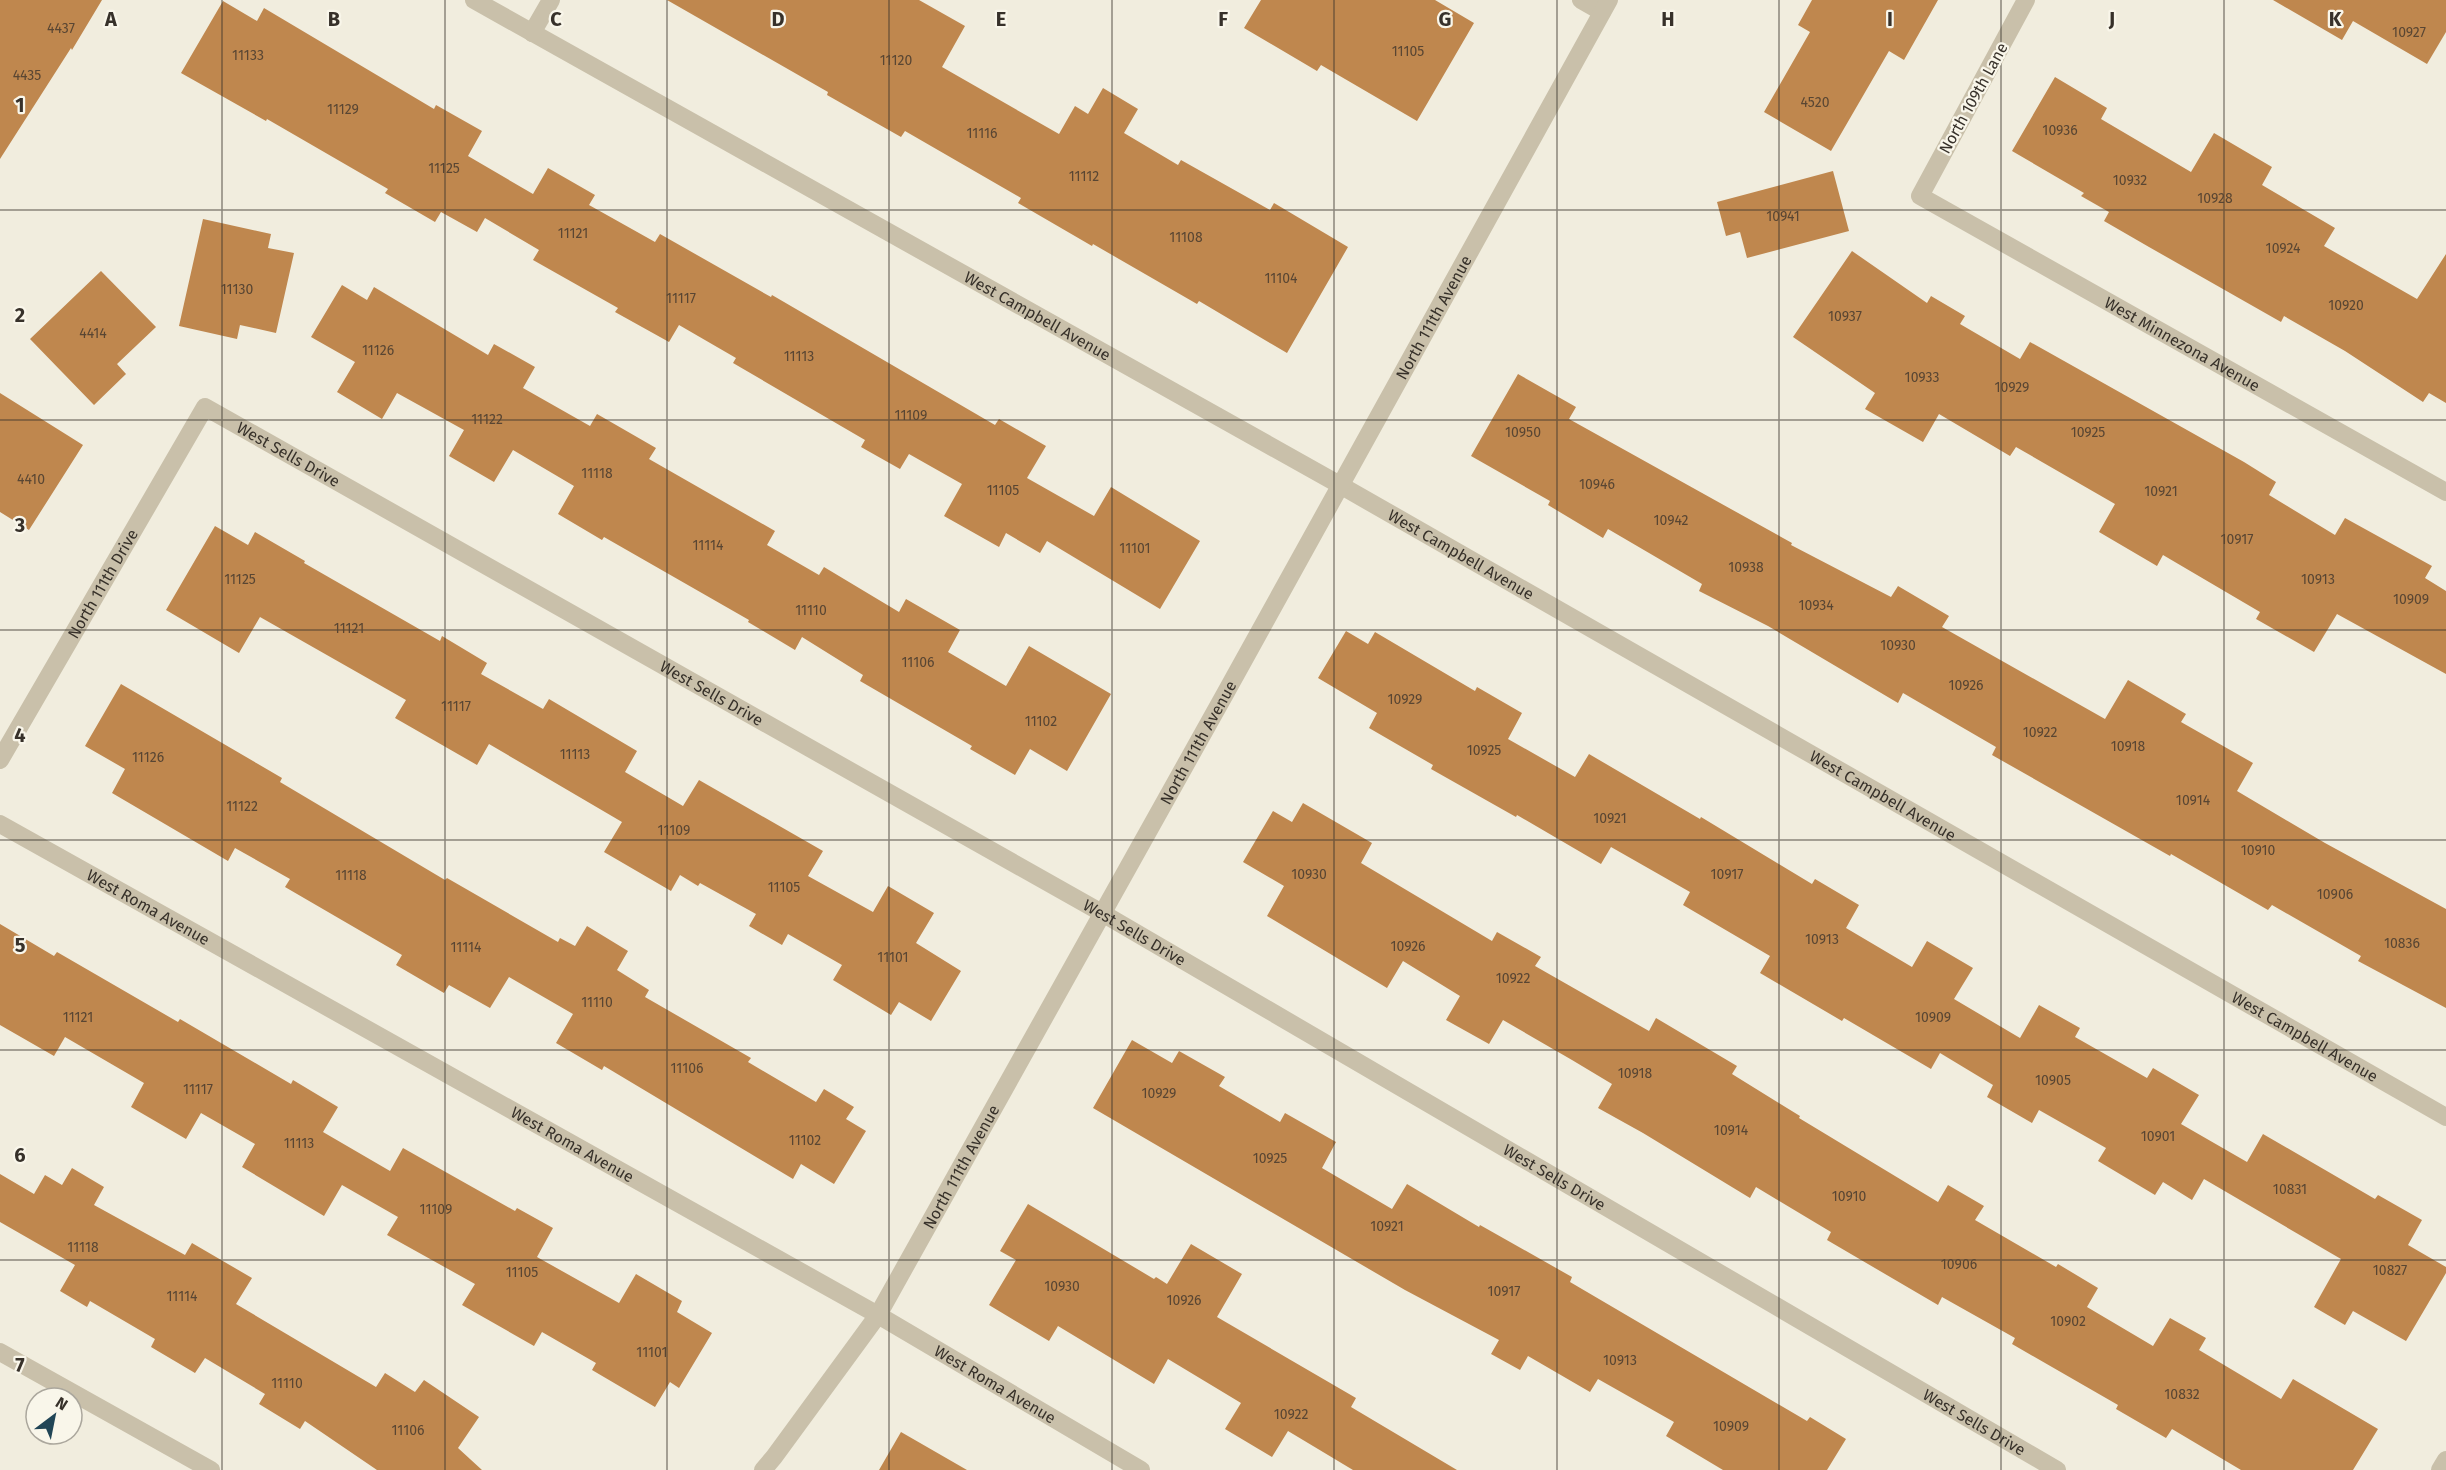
<svg xmlns="http://www.w3.org/2000/svg" width="2446" height="1470" viewBox="0 0 2446 1470" font-family="'Fira Sans',sans-serif">
	<style>
		.building { fill: #bf874e }
		.lines { fill: none; stroke-linecap: round; stroke-linejoin: round }
		.minor { stroke: #c9c0aa; stroke-width: 18 }
		.grid { fill: none; stroke: #37312a; stroke-width: 1.5; stroke-opacity: 0.55 }
		.labels { text-anchor: middle; stroke-width: 4.5; stroke-linejoin: round; paint-order: stroke }
		.number-label { font-size: 14px; fill: #594633 }
		.street-label { font-size: 16px; fill: #37312a; stroke: #f9f6ea }
		.grid-label { font-size: 20px; text-anchor: middle; font-weight: bold; fill: #37312a; stroke: #f9f6ea; stroke-width: 4.5; stroke-linejoin: round; paint-order: stroke }
	</style>
	<rect width="100%" height="100%" fill="#f1edde"/>
	<path class="building" d="M 0,0 L 102,0 L 72,50 L 71,48 L 0,159 Z
		M 667,0 L 919,0 L 965,26 L 942,67 L 1059,134 L 1075,106 L 1088,114 L 1103,88 L 1138,109 L 1124,133 L 1178,165 L 1181,160 L 1270,210 L 1274,203 L 1348,247 L 1287,353 L 1199,301 L 1197,304 L 1093,244 L 1092,246 L 1018,203 L 1021,198 L 905,131 L 901,137 L 827,95 L 828,92 Z
		M 1261,0 L 1435,0 L 1474,23 L 1417,121 L 1321,65 L 1317,71 L 1244,28 Z
		M 1812,0 L 1938,0 L 1904,60 L 1889,51 L 1831,151 L 1764,112 L 1810,32 L 1798,25 Z
		M 2273,0 L 2446,0 L 2446,32 L 2427,64 L 2353,21 L 2342,40 Z
		M 223,1 L 257,21 L 264,8 L 434,109 L 436,105 L 482,131 L 468,156 L 533,194 L 548,168 L 595,195 L 589,205 L 655,242 L 660,234 L 771,297 L 772,295 L 995,425 L 999,419 L 1046,446 L 1027,478 L 1094,516 L 1111,487 L 1200,541 L 1160,609 L 1047,541 L 1040,553 L 1006,533 L 999,547 L 944,516 L 962,484 L 909,454 L 900,469 L 861,447 L 865,440 L 733,363 L 736,358 L 679,325 L 669,342 L 615,312 L 618,308 L 533,260 L 539,250 L 485,218 L 477,232 L 441,212 L 435,222 L 385,193 L 388,189 L 267,119 L 266,121 L 181,73 Z
		M 2055,77 L 2107,108 L 2101,119 L 2191,172 L 2214,133 L 2272,167 L 2262,185 L 2335,228 L 2324,246 L 2417,299 L 2446,254 L 2446,403 L 2429,393 L 2423,402 L 2345,351 L 2284,316 L 2281,322 L 2149,247 L 2104,221 L 2109,212 L 2081,196 L 2084,193 L 2012,151 Z
		M 1833,171 L 1849,231 L 1747,258 L 1740,232 L 1726,236 L 1717,202 Z
		M 203,219 L 271,234 L 268,248 L 294,253 L 276,333 L 240,325 L 237,339 L 179,326 Z
		M 1852,251 L 1927,303 L 1931,296 L 1965,316 L 1960,324 L 2020,359 L 2030,342 L 2244,462 L 2276,482 L 2269,495 L 2335,535 L 2345,518 L 2432,566 L 2425,578 L 2446,591 L 2446,674 L 2337,614 L 2314,652 L 2256,619 L 2260,612 L 2163,555 L 2157,566 L 2099,532 L 2115,504 L 2016,447 L 2010,456 L 1939,414 L 1923,442 L 1865,409 L 1875,393 L 1793,337 Z
		M 101,271 L 156,327 L 117,364 L 126,374 L 94,405 L 30,339 Z
		M 342,285 L 367,300 L 374,287 L 488,355 L 494,344 L 535,367 L 523,388 L 590,426 L 597,414 L 656,448 L 649,459 L 775,531 L 767,545 L 819,575 L 824,567 L 899,612 L 906,599 L 960,630 L 948,652 L 1006,686 L 1029,646 L 1111,694 L 1067,771 L 1030,749 L 1015,775 L 970,749 L 972,746 L 860,681 L 863,675 L 802,637 L 795,650 L 748,622 L 749,620 L 604,537 L 602,540 L 558,514 L 574,486 L 513,450 L 494,482 L 449,456 L 464,430 L 397,393 L 382,419 L 337,392 L 355,362 L 311,337 Z
		M 1518,374 L 1576,407 L 1569,419 L 1792,543 L 1791,545 L 1891,597 L 1898,586 L 1949,616 L 1942,627 L 2105,719 L 2128,680 L 2186,714 L 2181,722 L 2253,763 L 2237,791 L 2325,843 L 2446,909 L 2446,1008 L 2358,961 L 2361,956 L 2272,905 L 2268,910 L 2171,854 L 2170,856 L 1992,755 L 1996,747 L 1903,693 L 1898,703 L 1768,626 L 1699,591 L 1702,584 L 1608,529 L 1603,538 L 1548,505 L 1550,501 L 1471,456 Z
		M 0,393 L 83,445 L 29,530 L 0,512 Z
		M 215,526 L 248,545 L 255,532 L 305,561 L 304,563 L 440,641 L 442,636 L 487,663 L 481,674 L 543,709 L 549,699 L 637,751 L 625,772 L 683,806 L 699,780 L 823,851 L 808,876 L 873,912 L 888,886 L 934,913 L 916,943 L 961,971 L 931,1021 L 899,1002 L 891,1015 L 833,980 L 842,965 L 788,934 L 782,945 L 749,926 L 756,914 L 700,883 L 698,886 L 680,875 L 671,891 L 604,852 L 622,822 L 489,744 L 477,765 L 395,718 L 406,700 L 260,617 L 239,653 L 166,610 Z
		M 1346,631 L 1368,644 L 1375,632 L 1475,691 L 1477,687 L 1522,713 L 1508,739 L 1575,777 L 1589,754 L 1700,819 L 1701,817 L 1812,884 L 1815,879 L 1859,905 L 1846,928 L 1912,967 L 1927,941 L 1973,968 L 1954,999 L 2020,1038 L 2039,1005 L 2080,1028 L 2075,1037 L 2147,1078 L 2153,1068 L 2199,1095 L 2181,1124 L 2247,1162 L 2263,1134 L 2375,1199 L 2378,1195 L 2422,1220 L 2408,1245 L 2446,1267 L 2446,1273 L 2406,1341 L 2353,1311 L 2345,1325 L 2314,1307 L 2341,1259 L 2204,1179 L 2192,1200 L 2163,1182 L 2155,1195 L 2098,1161 L 2106,1148 L 2039,1110 L 2032,1123 L 1987,1097 L 1993,1085 L 1940,1053 L 1931,1069 L 1844,1018 L 1842,1021 L 1760,973 L 1770,956 L 1683,905 L 1690,892 L 1611,847 L 1601,864 L 1517,815 L 1516,817 L 1431,769 L 1433,765 L 1369,728 L 1377,713 L 1318,678 Z
		M 121,684 L 282,778 L 280,782 L 445,880 L 447,878 L 558,942 L 560,938 L 575,946 L 587,926 L 628,951 L 617,970 L 649,990 L 645,997 L 751,1058 L 748,1062 L 816,1102 L 824,1089 L 854,1107 L 846,1119 L 866,1131 L 834,1184 L 801,1164 L 793,1179 L 604,1066 L 602,1070 L 556,1043 L 573,1014 L 509,977 L 490,1008 L 449,985 L 444,993 L 396,965 L 402,955 L 285,887 L 290,879 L 235,848 L 228,861 L 112,793 L 125,769 L 85,746 Z
		M 1303,803 L 1372,843 L 1361,863 L 1492,941 L 1497,932 L 1541,957 L 1535,966 L 1649,1031 L 1656,1018 L 1737,1066 L 1732,1074 L 1800,1116 L 1799,1118 L 1938,1202 L 1948,1185 L 1984,1206 L 1975,1220 L 2056,1267 L 2058,1264 L 2098,1288 L 2087,1307 L 2153,1346 L 2170,1318 L 2206,1338 L 2199,1350 L 2281,1399 L 2293,1379 L 2378,1429 L 2353,1470 L 2241,1470 L 2172,1429 L 2166,1438 L 2116,1409 L 2118,1405 L 2012,1344 L 2015,1338 L 1942,1297 L 1938,1305 L 1827,1240 L 1831,1232 L 1756,1187 L 1750,1198 L 1643,1133 L 1598,1108 L 1612,1084 L 1572,1060 L 1503,1020 L 1489,1044 L 1446,1020 L 1460,996 L 1403,961 L 1387,988 L 1267,916 L 1284,886 L 1243,862 L 1273,811 L 1292,822 Z
		M 0,924 L 54,956 L 57,952 L 178,1022 L 180,1019 L 291,1084 L 293,1080 L 338,1107 L 323,1132 L 390,1171 L 403,1148 L 515,1211 L 517,1208 L 553,1228 L 537,1257 L 619,1303 L 636,1274 L 682,1301 L 677,1312 L 712,1333 L 679,1388 L 670,1382 L 655,1407 L 592,1370 L 596,1363 L 542,1332 L 534,1346 L 462,1305 L 475,1284 L 387,1235 L 398,1217 L 342,1185 L 324,1216 L 242,1167 L 255,1144 L 201,1113 L 186,1139 L 131,1107 L 144,1083 L 65,1037 L 54,1056 L 0,1025 Z
		M 1132,1040 L 1172,1063 L 1179,1051 L 1225,1077 L 1219,1086 L 1280,1122 L 1285,1113 L 1336,1142 L 1322,1168 L 1392,1209 L 1407,1184 L 1479,1227 L 1480,1225 L 1572,1277 L 1570,1282 L 1807,1421 L 1810,1417 L 1846,1439 L 1827,1470 L 1723,1470 L 1666,1436 L 1674,1422 L 1598,1379 L 1590,1392 L 1528,1356 L 1520,1370 L 1491,1354 L 1499,1340 L 1405,1290 L 1093,1108 Z
		M 72,1168 L 104,1187 L 94,1205 L 185,1255 L 192,1243 L 252,1278 L 236,1304 L 376,1387 L 385,1373 L 415,1392 L 424,1380 L 479,1417 L 458,1448 L 482,1470 L 377,1470 L 305,1421 L 300,1429 L 259,1404 L 265,1394 L 205,1358 L 195,1373 L 151,1347 L 155,1339 L 90,1301 L 87,1307 L 60,1291 L 75,1265 L 0,1222 L 0,1174 L 34,1194 L 45,1175 L 62,1185 Z
		M 1028,1204 L 1154,1279 L 1156,1277 L 1167,1284 L 1191,1244 L 1242,1274 L 1217,1317 L 1356,1398 L 1351,1407 L 1457,1470 L 1353,1470 L 1288,1431 L 1272,1457 L 1225,1429 L 1241,1403 L 1168,1359 L 1154,1384 L 1058,1326 L 1049,1341 L 989,1305 L 1016,1260 L 1000,1251 Z
		M 901,1432 L 967,1470 L 879,1470 Z"/>
	<g class="lines">
		<g class="minor">
			<path id="s1" d="M 474,0 L 1340,485 L 2446,1117"/>
			<path d="M 1581,0 L 1602,12"/>
			<path id="s2" d="M 2026,0 L 1920,196 L 2446,492"/>
			<path d="M 532,33 L 551,0"/>
			<path id="s3" d="M 0,760 L 205,407 L 1102,913 L 2057,1470"/>
			<path id="s4" d="M 0,824 L 878,1315 L 1141,1470"/>
			<path d="M 0,1352 L 211,1470"/>
			<path id="s5" d="M 763,1470 L 774,1457 L 878,1315 L 1225,694 L 1609,0"/>
			<path d="M 2440,1470 L 2446,1460"/>
		</g>
	</g>
	<path class="grid" d="M 222,0 L 222,1470M 445,0 L 445,1470M 667,0 L 667,1470M 889,0 L 889,1470M 1112,0 L 1112,1470M 1334,0 L 1334,1470M 1557,0 L 1557,1470M 1779,0 L 1779,1470M 2001,0 L 2001,1470M 2224,0 L 2224,1470M 0,210 L 2446,210M 0,420 L 2446,420M 0,630 L 2446,630M 0,840 L 2446,840M 0,1050 L 2446,1050M 0,1260 L 2446,1260"/>
	<g class="labels">
		<g class="number-label">
			<text x="61" y="33">4437</text>
			<text x="2409" y="37">10927</text>
			<text x="1408" y="56">11105</text>
			<text x="248" y="60">11133</text>
			<text x="896" y="65">11120</text>
			<text x="27" y="80">4435</text>
			<text x="1815" y="107">4520</text>
			<text x="343" y="114">11129</text>
			<text x="2060" y="135">10936</text>
			<text x="982" y="138">11116</text>
			<text x="444" y="173">11125</text>
			<text x="1084" y="181">11112</text>
			<text x="2130" y="185">10932</text>
			<text x="2215" y="203">10928</text>
			<text x="1783" y="221">10941</text>
			<text x="573" y="238">11121</text>
			<text x="1186" y="242">11108</text>
			<text x="2283" y="253">10924</text>
			<text x="1281" y="283">11104</text>
			<text x="237" y="294">11130</text>
			<text x="681" y="303">11117</text>
			<text x="2346" y="310">10920</text>
			<text x="1845" y="321">10937</text>
			<text x="93" y="338">4414</text>
			<text x="378" y="355">11126</text>
			<text x="799" y="361">11113</text>
			<text x="1922" y="382">10933</text>
			<text x="2012" y="392">10929</text>
			<text x="911" y="420">11109</text>
			<text x="487" y="424">11122</text>
			<text x="1523" y="437">10950</text>
			<text x="2088" y="437">10925</text>
			<text x="597" y="478">11118</text>
			<text x="31" y="484">4410</text>
			<text x="1597" y="489">10946</text>
			<text x="1003" y="495">11105</text>
			<text x="2161" y="496">10921</text>
			<text x="1671" y="525">10942</text>
			<text x="2237" y="544">10917</text>
			<text x="708" y="550">11114</text>
			<text x="1135" y="553">11101</text>
			<text x="1746" y="572">10938</text>
			<text x="240" y="584">11125</text>
			<text x="2318" y="584">10913</text>
			<text x="2411" y="604">10909</text>
			<text x="1816" y="610">10934</text>
			<text x="811" y="615">11110</text>
			<text x="349" y="633">11121</text>
			<text x="1898" y="650">10930</text>
			<text x="918" y="667">11106</text>
			<text x="1966" y="690">10926</text>
			<text x="1405" y="704">10929</text>
			<text x="456" y="711">11117</text>
			<text x="1041" y="726">11102</text>
			<text x="2040" y="737">10922</text>
			<text x="2128" y="751">10918</text>
			<text x="1484" y="755">10925</text>
			<text x="575" y="759">11113</text>
			<text x="148" y="762">11126</text>
			<text x="2193" y="805">10914</text>
			<text x="242" y="811">11122</text>
			<text x="1610" y="823">10921</text>
			<text x="674" y="835">11109</text>
			<text x="2258" y="855">10910</text>
			<text x="1309" y="879">10930</text>
			<text x="1727" y="879">10917</text>
			<text x="351" y="880">11118</text>
			<text x="784" y="892">11105</text>
			<text x="2335" y="899">10906</text>
			<text x="1822" y="944">10913</text>
			<text x="2402" y="948">10836</text>
			<text x="1408" y="951">10926</text>
			<text x="466" y="952">11114</text>
			<text x="893" y="962">11101</text>
			<text x="1513" y="983">10922</text>
			<text x="597" y="1007">11110</text>
			<text x="78" y="1022">11121</text>
			<text x="1933" y="1022">10909</text>
			<text x="687" y="1073">11106</text>
			<text x="1635" y="1078">10918</text>
			<text x="2053" y="1085">10905</text>
			<text x="198" y="1094">11117</text>
			<text x="1159" y="1098">10929</text>
			<text x="1731" y="1135">10914</text>
			<text x="2158" y="1141">10901</text>
			<text x="805" y="1145">11102</text>
			<text x="299" y="1148">11113</text>
			<text x="1270" y="1163">10925</text>
			<text x="2290" y="1194">10831</text>
			<text x="1849" y="1201">10910</text>
			<text x="436" y="1214">11109</text>
			<text x="1387" y="1231">10921</text>
			<text x="83" y="1252">11118</text>
			<text x="1959" y="1269">10906</text>
			<text x="2390" y="1275">10827</text>
			<text x="522" y="1277">11105</text>
			<text x="1062" y="1291">10930</text>
			<text x="1504" y="1296">10917</text>
			<text x="182" y="1301">11114</text>
			<text x="1184" y="1305">10926</text>
			<text x="2068" y="1326">10902</text>
			<text x="652" y="1357">11101</text>
			<text x="1620" y="1365">10913</text>
			<text x="287" y="1388">11110</text>
			<text x="2182" y="1399">10832</text>
			<text x="1291" y="1419">10922</text>
			<text x="1731" y="1431">10909</text>
			<text x="408" y="1435">11106</text>
		</g>
		<g class="street-label">
			<text transform="translate(1973 98) rotate(-61)" y="6">North 109th Lane</text>
			<text dy="6" stroke="none"><textPath href="#s1" startOffset="646">West Campbell Avenue</textPath></text>
			<text dy="6" stroke="none"><textPath href="#s5" startOffset="1335">North 111th Avenue</textPath></text>
			<text dy="6" stroke="none"><textPath href="#s2" startOffset="524">West Minnezona Avenue</textPath></text>
			<text dy="6" stroke="none"><textPath href="#s3" startOffset="504">West Sells Drive</textPath></text>
			<text dy="6" stroke="none"><textPath href="#s1" startOffset="1132">West Campbell Avenue</textPath></text>
			<text dy="6" stroke="none"><textPath href="#s3" startOffset="204">North 111th Drive</textPath></text>
			<text dy="6" stroke="none"><textPath href="#s3" startOffset="990">West Sells Drive</textPath></text>
			<text dy="6" stroke="none"><textPath href="#s5" startOffset="849">North 111th Avenue</textPath></text>
			<text dy="6" stroke="none"><textPath href="#s1" startOffset="1618">West Campbell Avenue</textPath></text>
			<text dy="6" stroke="none"><textPath href="#s4" startOffset="170">West Roma Avenue</textPath></text>
			<text dy="6" stroke="none"><textPath href="#s3" startOffset="1476">West Sells Drive</textPath></text>
			<text dy="6" stroke="none"><textPath href="#s1" startOffset="2104">West Campbell Avenue</textPath></text>
			<text dy="6" stroke="none"><textPath href="#s4" startOffset="656">West Roma Avenue</textPath></text>
			<text dy="6" stroke="none"><textPath href="#s5" startOffset="363">North 111th Avenue</textPath></text>
			<text dy="6" stroke="none"><textPath href="#s3" startOffset="1962">West Sells Drive</textPath></text>
			<text dy="6" stroke="none"><textPath href="#s4" startOffset="1142">West Roma Avenue</textPath></text>
			<text dy="6" stroke="none"><textPath href="#s3" startOffset="2448">West Sells Drive</textPath></text>
		</g>
	</g>
	<g class="grid-label">
		<text x="111" y="26">A</text>
		<text x="334" y="26">B</text>
		<text x="556" y="26">C</text>
		<text x="778" y="26">D</text>
		<text x="1001" y="26">E</text>
		<text x="1223" y="26">F</text>
		<text x="1445" y="26">G</text>
		<text x="1668" y="26">H</text>
		<text x="1890" y="26">I</text>
		<text x="2112" y="26">J</text>
		<text x="2335" y="26">K</text>
		<text x="20" y="112">1</text>
		<text x="20" y="322">2</text>
		<text x="20" y="532">3</text>
		<text x="20" y="742">4</text>
		<text x="20" y="952">5</text>
		<text x="20" y="1162">6</text>
		<text x="20" y="1372">7</text>
	</g>
	<g transform="translate(54 1416) rotate(32)"><circle r="28" fill="#f9f6ea" stroke="#aba79d" stroke-width="1.5"/>
	<path d="M0-4.5L10 22L0 15L-10 22Z" fill="#214556"/>
	<text y="-9" font-size="16" font-weight="bold" text-anchor="middle" fill="#37312a">N</text>
	</g>
</svg>
